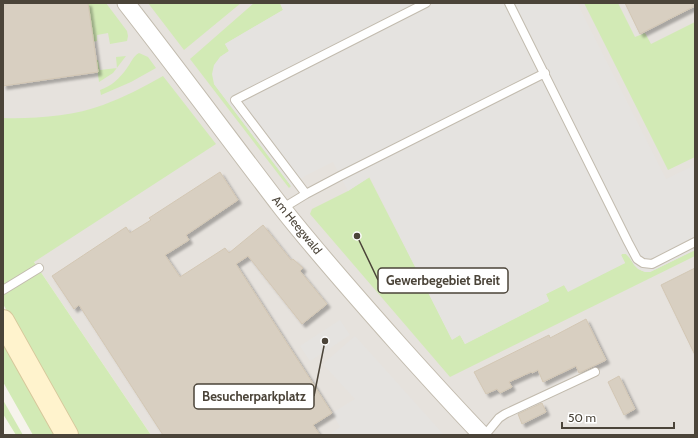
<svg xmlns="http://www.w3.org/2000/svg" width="698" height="438" viewBox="0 0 698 438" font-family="Cabin,sans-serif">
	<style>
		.industrial { fill: #e6e2dd }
		.green { fill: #d2eab5 }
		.parking { fill: #e5e3e0 }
		.building { fill: #d8cfc1; stroke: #d3c7b4; filter: url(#shadow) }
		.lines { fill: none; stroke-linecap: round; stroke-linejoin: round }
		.lane-casing { stroke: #c2bbae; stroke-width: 10 }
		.street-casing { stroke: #c2bbae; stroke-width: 19 }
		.secondary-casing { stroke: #d6c79b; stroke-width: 24 }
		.lane { stroke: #fff; stroke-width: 8 }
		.street { stroke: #fff; stroke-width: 17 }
		.secondary { stroke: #fff3cd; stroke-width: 22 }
		.labels { text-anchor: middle; stroke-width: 3; stroke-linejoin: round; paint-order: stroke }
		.street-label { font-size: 12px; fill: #4b4439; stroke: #fff }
		.leader { fill: none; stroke: #4b4439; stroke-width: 1.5 }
		.callout-dot { fill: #4b4439; stroke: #fff; stroke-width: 1.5 }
		.callout { fill: #fff; stroke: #4b4439; stroke-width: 1.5 }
		.callout-label { font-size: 13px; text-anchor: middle; font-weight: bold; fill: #4b4439 }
	</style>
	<defs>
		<filter id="shadow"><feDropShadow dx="3.5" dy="3.5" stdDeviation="1" flood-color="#0004"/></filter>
	</defs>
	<rect width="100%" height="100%" fill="#f6f3ec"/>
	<path class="industrial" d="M 3,3 L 695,3 L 695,435 L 151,435 L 34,262 L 3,210 Z"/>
	<path class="green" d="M 88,3 L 106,3 L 127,31 L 128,36 L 127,41 L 110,44 L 108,33 L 97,35 L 97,41 L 93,42 Z
		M 148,3 L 241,3 L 184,50 Z
		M 254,3 L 280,3 L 283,10 L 225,44 L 229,51 L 220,57 L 214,84 L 291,186 L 289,188 L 190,59 Z
		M 584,3 L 618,3 L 635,37 L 645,33 L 651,44 L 695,22 L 695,157 L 668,170 Z
		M 139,53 L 148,57 L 156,68 L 131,82 L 101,95 L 100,90 C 112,86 120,78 127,68 C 131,63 133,56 139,53 Z
		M 126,56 L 113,73 L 99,82 L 96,60 L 98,60 L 100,70 L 117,68 L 116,57 Z
		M 163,76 L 216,144 L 34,262 L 151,435 L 77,435 L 3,304 L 3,118 C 34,119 74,116 103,105 C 124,97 144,87 163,76 Z
		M 369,177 L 452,339 L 460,335 L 465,344 L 549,301 L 546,294 L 564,285 L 568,291 L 625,263 L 621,255 L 622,254 L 626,254 C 634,262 637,273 650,272 L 695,250 L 695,256 L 450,377 L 310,214 L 312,209 L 348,191 Z
		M 3,336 L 58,435 L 33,435 L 3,382 Z
		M 3,400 L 23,435 L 16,435 L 3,414 Z"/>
	<path class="parking" d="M 280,3 L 577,3 L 666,179 L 695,165 L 695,250 L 650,272 L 645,272 L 638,269 L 634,265 L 629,256 L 626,254 L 622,254 L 621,255 L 625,263 L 568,292 L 564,285 L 546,294 L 549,301 L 465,344 L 460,335 L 452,340 L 370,177 L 348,191 L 333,162 L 305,176 L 291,186 L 214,84 L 212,74 L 214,65 L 220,57 L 229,51 L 225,44 L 283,10 Z
		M 340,320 L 350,335 L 310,361 L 300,346 Z
		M 355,336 L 444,435 L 329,435 L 340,427 L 332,413 L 355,399 L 323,364 Z"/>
	<path class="building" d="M 3,3 L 88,3 L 98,72 L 3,86 Z
		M 625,3 L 695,3 L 695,6 L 640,34 Z
		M 220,172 L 238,200 L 186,235 L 189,240 L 165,255 L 180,277 L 225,248 L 229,253 L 263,225 L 291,260 L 293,259 L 303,268 L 300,271 L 327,304 L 302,324 L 248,256 L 236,264 L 332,413 L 313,425 L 320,435 L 163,435 L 79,305 L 74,309 L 52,276 L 126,227 L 130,233 L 151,220 L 149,218 Z
		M 695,268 L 695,355 L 661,285 Z
		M 586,319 L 606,360 L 579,373 L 576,366 L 543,382 L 538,370 L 532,373 L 531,372 L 509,382 L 512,387 L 500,393 L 497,389 L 486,394 L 474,372 L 549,335 L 550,338 Z
		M 619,376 L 635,409 L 624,415 L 608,382 Z
		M 542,403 L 546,412 L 522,424 L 518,414 Z"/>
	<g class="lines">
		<g class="lane-casing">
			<path id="lane" d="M 509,3 L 628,242 L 637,259 L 643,263 L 652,264 L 695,242
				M 306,194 L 235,100 L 426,3
				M 283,208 L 306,194 L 340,176 L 545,73
				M 3,290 L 39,268
				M 485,435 L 499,418 L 505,414 L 595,372"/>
		</g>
		<g class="street-casing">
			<path id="street" d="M 126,3 C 179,71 230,140 282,208 C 319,255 360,301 400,346 C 427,376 454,406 482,435"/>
		</g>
		<g class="secondary-casing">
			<path id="secondary" d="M 3,321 L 67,435"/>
		</g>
		<use href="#lane" class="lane"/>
		<use href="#street" class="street"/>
		<use href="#secondary" class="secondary"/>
	</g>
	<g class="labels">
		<g class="street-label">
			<text transform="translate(297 225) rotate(51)" y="4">Am Heegwald</text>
		</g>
	</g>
	<path class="leader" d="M357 236L378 280M325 341L314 396"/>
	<g class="callout-dot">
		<circle cx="357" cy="236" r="4"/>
		<circle cx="325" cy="341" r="4"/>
	</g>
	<g class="callout">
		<rect x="378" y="268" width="130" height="25" rx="4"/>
		<rect x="194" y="384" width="120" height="25" rx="4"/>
	</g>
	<g class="callout-label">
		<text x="443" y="285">Gewerbegebiet Breit</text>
		<text x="254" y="401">Besucherparkplatz</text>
	</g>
	<rect width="698" height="438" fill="none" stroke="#4b4439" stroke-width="8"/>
	<path d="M562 422v6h112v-6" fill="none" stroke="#4b4439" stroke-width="2"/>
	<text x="568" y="422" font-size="12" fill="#4b4439" stroke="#ffffff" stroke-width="3" paint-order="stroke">50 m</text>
</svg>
